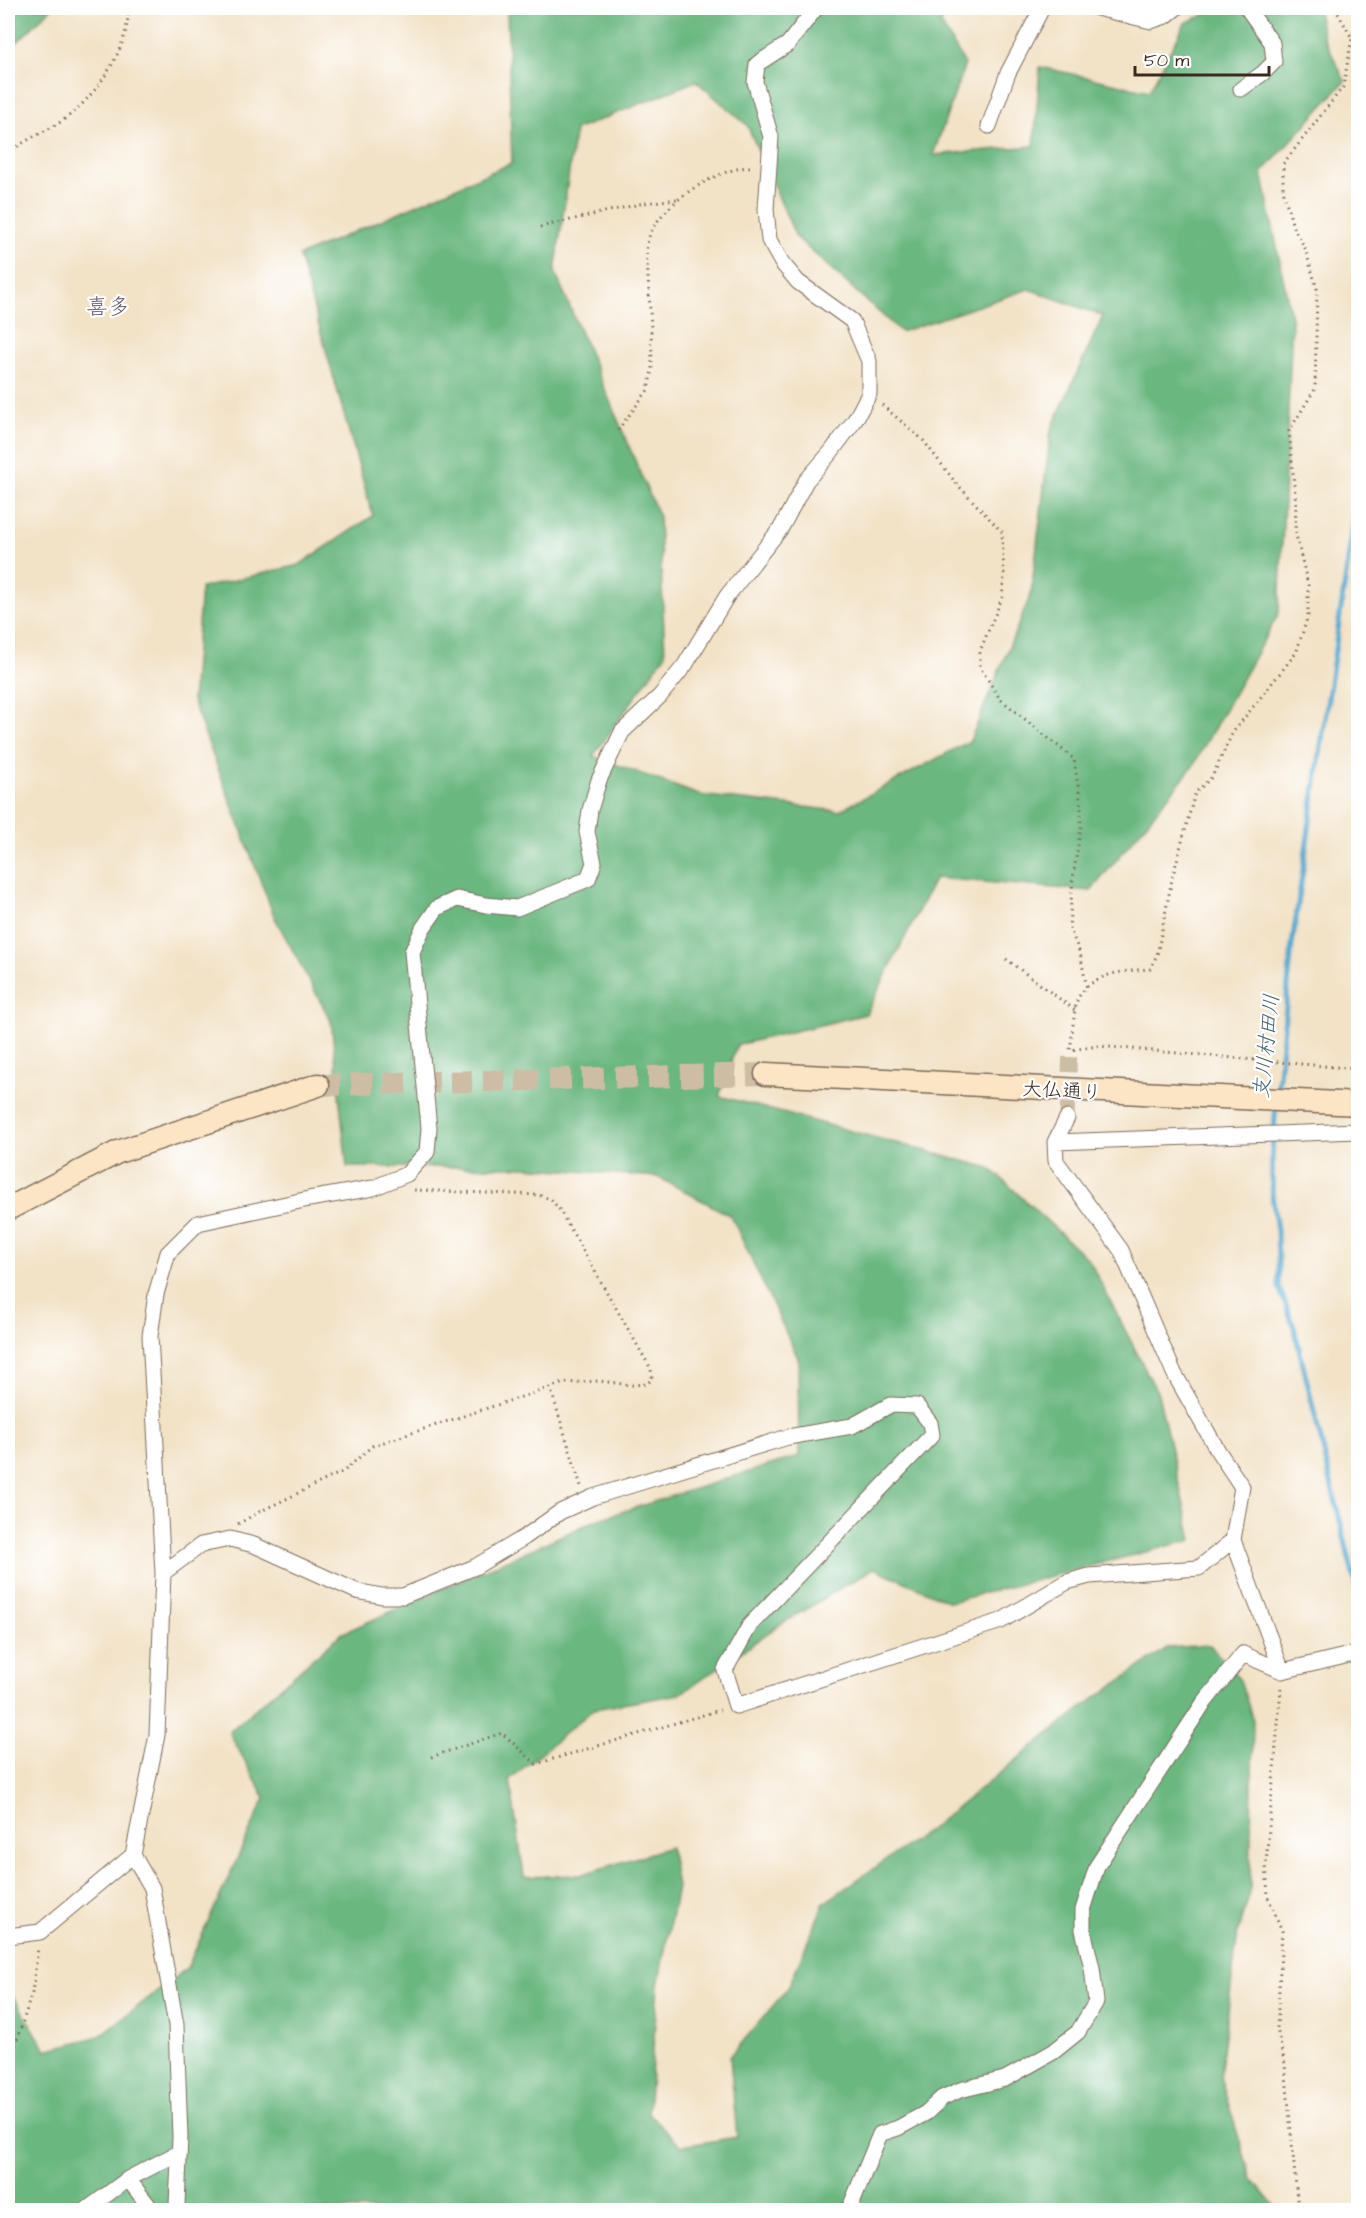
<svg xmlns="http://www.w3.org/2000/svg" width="1366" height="2218" viewBox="0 0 1366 2218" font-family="'Architects Daughter','Klee One',sans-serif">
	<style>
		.forest { fill: #6bb780; stroke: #53704f; stroke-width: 1.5; fill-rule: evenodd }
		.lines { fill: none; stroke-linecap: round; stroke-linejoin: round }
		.stream { stroke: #52a7ce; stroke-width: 5 }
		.street-tunnel { stroke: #cdbda4; stroke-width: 15; stroke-dasharray: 15 8; stroke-linecap: butt }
		.secondary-tunnel { stroke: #cdbda4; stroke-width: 22; stroke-dasharray: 22 11; stroke-linecap: butt }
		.street-casing { stroke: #7b6a59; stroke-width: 17 }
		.secondary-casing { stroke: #7b6a59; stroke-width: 25 }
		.path { stroke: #7b6a59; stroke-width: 3; stroke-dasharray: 1.5 4.5; stroke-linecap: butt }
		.street { stroke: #fff; stroke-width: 15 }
		.secondary { stroke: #fce5c4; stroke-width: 22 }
		.labels { text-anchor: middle; stroke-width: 4.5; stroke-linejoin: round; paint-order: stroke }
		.street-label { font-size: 20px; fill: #3b2a1e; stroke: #fff }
		.water-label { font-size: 21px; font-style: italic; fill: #45626d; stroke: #fff }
		.quarter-label { font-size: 22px; fill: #695a6b; stroke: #fff }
	</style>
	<rect width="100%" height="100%" fill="#fff"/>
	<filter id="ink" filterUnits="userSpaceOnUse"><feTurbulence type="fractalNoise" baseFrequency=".0167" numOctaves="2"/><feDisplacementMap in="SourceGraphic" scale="12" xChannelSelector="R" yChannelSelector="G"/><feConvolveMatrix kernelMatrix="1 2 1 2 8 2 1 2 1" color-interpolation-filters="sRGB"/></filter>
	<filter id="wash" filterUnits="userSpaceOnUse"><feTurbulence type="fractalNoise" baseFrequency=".008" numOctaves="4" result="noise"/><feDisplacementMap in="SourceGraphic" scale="24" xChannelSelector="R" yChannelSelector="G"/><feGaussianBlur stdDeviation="1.35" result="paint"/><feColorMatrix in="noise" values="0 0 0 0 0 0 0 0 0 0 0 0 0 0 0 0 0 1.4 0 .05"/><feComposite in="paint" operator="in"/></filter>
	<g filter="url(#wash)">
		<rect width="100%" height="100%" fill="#f2e2c6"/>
		<path class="forest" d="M 8,8 L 52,8 L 8,51 Z
			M 507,8 L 946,8 L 941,24 L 965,64 L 933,155 L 1034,146 L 1040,67 L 1149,91 L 1185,23 L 1220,8 L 1317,8 L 1324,38 L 1345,81 L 1262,173 L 1292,322 L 1279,613 L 1193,766 L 1091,891 L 935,878 L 866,1014 L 737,1045 L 719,1096 L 990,1168 L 1089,1260 L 1158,1394 L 1192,1540 L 950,1602 L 874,1568 L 781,1624 L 680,1694 L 594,1709 L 510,1779 L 524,1877 L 580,1875 L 670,1847 L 677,1887 L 658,1985 L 648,2113 L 682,2146 L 737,2137 L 730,2057 L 788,1988 L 824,1903 L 929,1830 L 1080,1709 L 1167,1648 L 1210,1645 L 1240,1680 L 1253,1720 L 1250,1893 L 1238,1930 L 1220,2077 L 1251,2177 L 1278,2210 L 8,2210 L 8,1988 L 46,2050 L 100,2036 L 187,1968 L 265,1798 L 229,1732 L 341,1634 L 599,1519 L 799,1456 L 798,1358 L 731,1216 L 658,1177 L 523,1167 L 347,1167 L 331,1021 L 274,916 L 192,700 L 201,588 L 299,565 L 373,516 L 299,256 L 512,163 ZM 696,81 L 747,125 L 796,237 L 901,332 L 1029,289 L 1103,316 L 1051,430 L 1031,594 L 970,741 L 839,811 L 699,795 L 593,756 L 665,655 L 659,517 L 555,272 L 575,130 Z"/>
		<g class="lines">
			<path class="stream" d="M 1277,1096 L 1292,945 L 1358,492
				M 1276,1105 L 1272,1152 L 1272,1194 L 1277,1231 L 1279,1287 L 1294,1327 L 1358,1596"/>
		</g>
	</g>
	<g filter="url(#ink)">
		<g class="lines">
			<path class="street-tunnel" d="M 1067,1118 L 1070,1050"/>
			<path class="secondary-tunnel" d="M 318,1085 L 766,1074"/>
			<g class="street-casing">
				<path id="street" d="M 1097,8 L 1151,21 L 1166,16 L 1176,8
					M 1241,89 L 1263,73 L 1274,62 L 1272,43 L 1247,8
					M 989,126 L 1008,73 L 1042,8
					M 1067,1118 L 1055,1142 L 1056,1161 L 1121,1250 L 1174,1373 L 1218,1451 L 1242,1487 L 1233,1540 L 1282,1671
					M 1055,1142 L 1358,1131
					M 163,1573 L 201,1545 L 230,1539 L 254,1545 L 356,1591 L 382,1596 L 403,1596 L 475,1567 L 525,1537 L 560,1512 L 593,1497 L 788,1437 L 852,1426 L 890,1405 L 917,1406 L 930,1423 L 932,1435 L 750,1625 L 725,1670 L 736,1706 L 1001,1621 L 1067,1582 L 1089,1576 L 1199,1568 L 1233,1540
					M 133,1855 L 152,1888 L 176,2025 L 180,2137 L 177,2205 L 175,2210
					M 8,1936 L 40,1932 L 133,1855 L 157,1735 L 163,1573 L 150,1336 L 156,1294 L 168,1253 L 198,1223 L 309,1199 L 373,1188 L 407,1174 L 427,1152 L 429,1128 L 412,952 L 423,928 L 437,908 L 457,899 L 486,905 L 517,908 L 588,879 L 594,863 L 587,832 L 590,810 L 599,780 L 622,732 L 660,696 L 685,665 L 727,596 L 781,528 L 806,481 L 831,452 L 855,420 L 869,394 L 869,361 L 852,321 L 798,282 L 782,263 L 769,240 L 766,209 L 771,137 L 755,82 L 757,64 L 788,44 L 816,8
					M 128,2179 L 152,2210
					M 86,2210 L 128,2179 L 178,2153
					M 849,2210 L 880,2134 L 898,2128 L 926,2113 L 942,2098 L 960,2090 L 1005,2079 L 1053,2052 L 1078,2032 L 1096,2002 L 1092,1968 L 1083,1930 L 1083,1910 L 1097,1866 L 1203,1704 L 1243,1654 L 1282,1671 L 1358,1653"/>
			</g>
			<g class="secondary-casing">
				<path id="secondary" d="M 766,1074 L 1358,1104
					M 8,1209 L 118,1152 L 318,1085"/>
			</g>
			<path class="path" d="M 1335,8 L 1352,38 L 1343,87 L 1283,164 L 1283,190 L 1293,227 L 1305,248 L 1317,289 L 1315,389 L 1289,431 L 1296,504 L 1295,531 L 1308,585 L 1308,616 L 1296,653 L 1233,732 L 1212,777 L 1195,793 L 1172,879 L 1157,955 L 1150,969 C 1125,971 1093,972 1078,998 C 1074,1006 1072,1039 1070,1050 L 1098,1046 L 1358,1069
				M 8,154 C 22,141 42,133 59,123 C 93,101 130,50 128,8
				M 540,227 L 644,203 L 677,199
				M 882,405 L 923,440 L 955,482 L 1002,532 L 1004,577 L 1002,598 L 980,651 L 980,667 L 1000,699 L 1074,759 L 1081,806 L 1081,827 L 1073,877 L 1069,927 L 1080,953 L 1087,989
				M 618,430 L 648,390 L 652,370 C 652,339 650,308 648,277 C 648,267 645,255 647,245 C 652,208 718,166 753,167
				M 1006,959 L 1076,1011
				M 550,1387 L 581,1486
				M 238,1524 L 259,1512 L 344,1471 L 372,1446 L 564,1383 L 599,1381 L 632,1385 L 647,1384 L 652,1379 L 651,1369 L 559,1209 L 551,1199 L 538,1195 L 414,1190
				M 1281,1688 L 1266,1864 L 1268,1897 L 1282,1931 L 1277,2029 L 1285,2064 L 1298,2210
				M 431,1757 L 502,1733 L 536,1764 L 720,1710
				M 8,2068 L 32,1993 L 38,1948"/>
			<use href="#street" class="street"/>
			<use href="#secondary" class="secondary"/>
		</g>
	</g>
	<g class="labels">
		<g class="street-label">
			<text transform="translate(1062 1090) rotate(3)" y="7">大仏通り</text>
		</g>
		<g class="water-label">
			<text transform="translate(1266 1046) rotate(-84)" y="7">支川村田川</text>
		</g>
		<g class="quarter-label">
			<text x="108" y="314">喜多</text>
		</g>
	</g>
	<rect width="1366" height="2218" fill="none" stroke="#fff" stroke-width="30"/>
	<path d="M1135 66v9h134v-9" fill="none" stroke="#3b2a1e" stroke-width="3"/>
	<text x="1144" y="66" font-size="18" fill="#3b2a1e" stroke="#ffffff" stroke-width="4.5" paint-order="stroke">50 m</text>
</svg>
